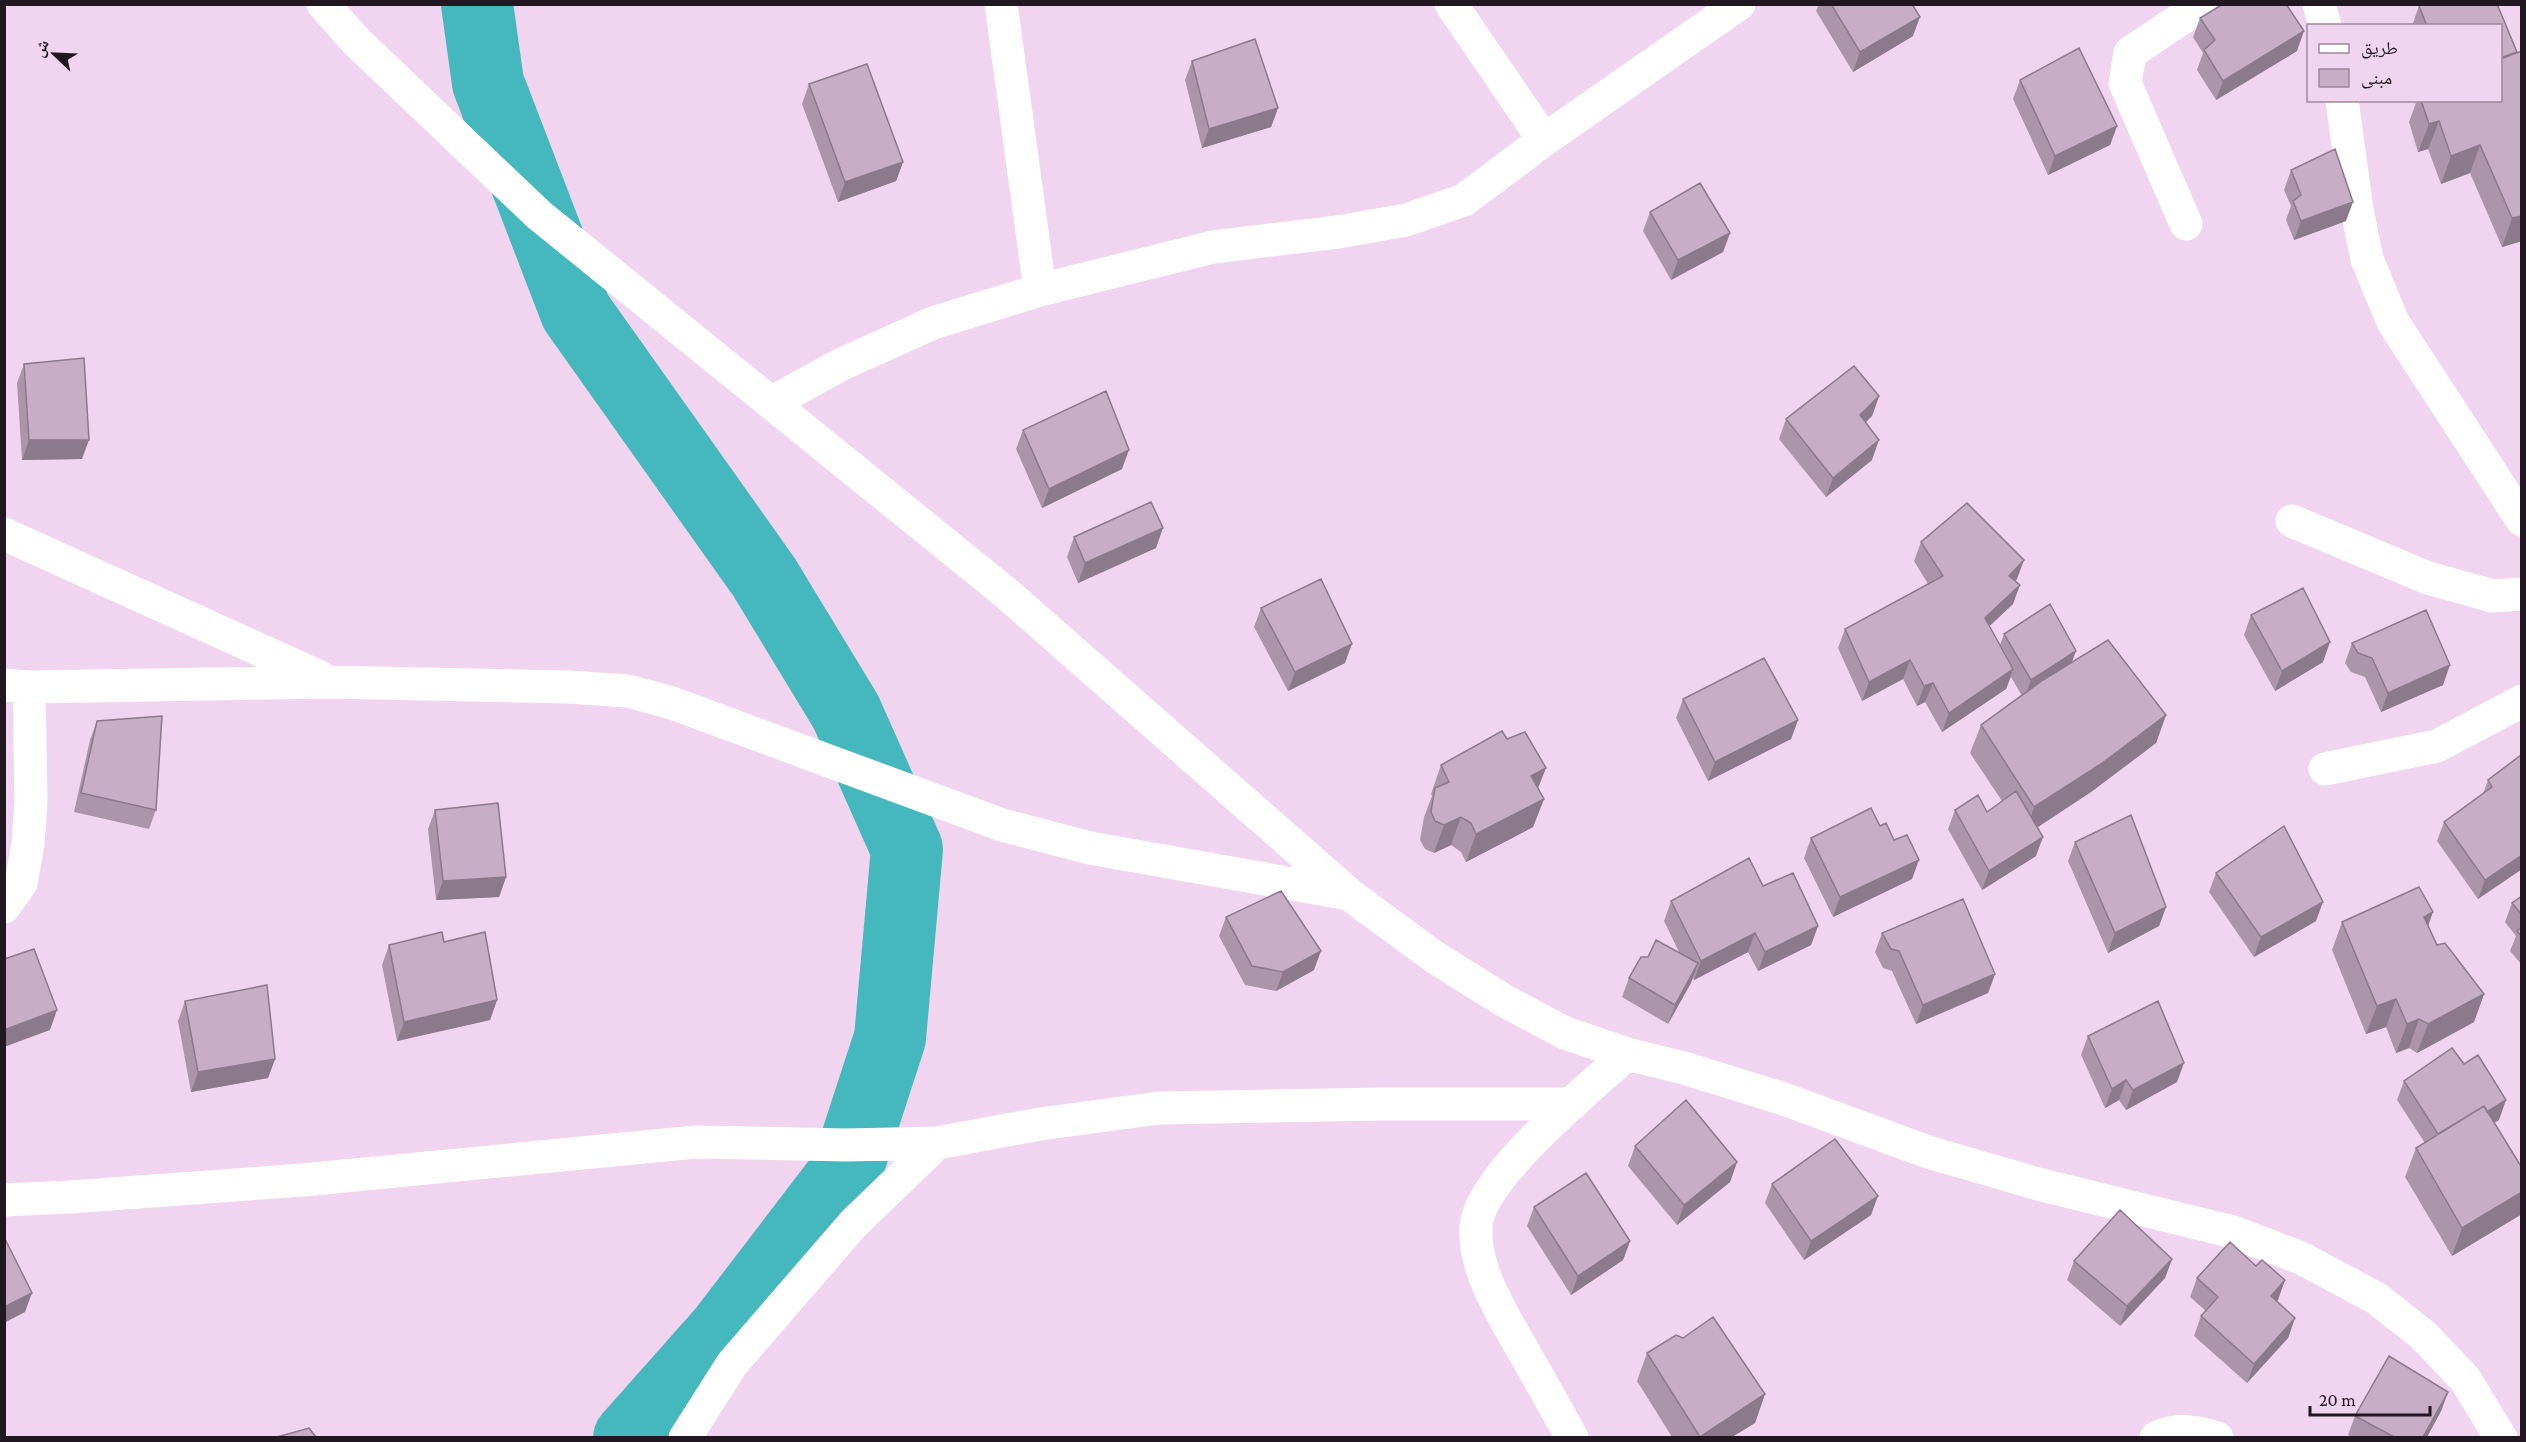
<svg xmlns="http://www.w3.org/2000/svg" width="2526" height="1442" viewBox="0 0 2526 1442" font-family="'Crimson Pro','Noto Naskh Arabic',serif">
	<style>
		.lines { fill: none; stroke-linecap: round; stroke-linejoin: round }
		.river { stroke: #45b8bd; stroke-width: 72 }
		.minor { stroke: #fff; stroke-width: 33 }
		.wall { fill: #ac95ab }
		.shaded-wall { fill: #8c798b }
		.building { fill: #c8adc7; stroke: #8c798b; stroke-width: 1.5 }
	</style>
	<rect width="100%" height="100%" fill="#f1d5f0"/>
	<g class="lines">
		<path class="river" d="M 477,4 L 488,83 L 576,312 L 764,577 L 846,712 L 907,849 L 890,1038 L 847,1170 L 723,1332 L 629,1438"/>
		<path class="minor" d="M 323,4 L 356,41 L 539,215 L 1006,593 L 1350,895 L 1433,956 L 1503,1000 L 1565,1033 L 1627,1054 L 1684,1068 L 1784,1099 L 1928,1152 L 2038,1184 L 2233,1232 L 2301,1258 L 2376,1298 L 2423,1335 L 2465,1379 L 2501,1438
			M 1001,4 L 1040,290
			M 1451,4 L 1544,140
			M 2319,4 L 2325,26
			M 2342,100 L 2357,210 L 2367,259 L 2393,322 L 2522,520
			M 2186,224 L 2125,83 L 2130,53 L 2203,4
			M 771,403 L 840,365 L 933,323 L 1040,290 L 1213,247 L 1338,232 L 1406,220 L 1464,200 L 1544,140 L 1739,4
			M 2292,521 L 2428,578 L 2493,596 L 2522,594
			M 4,534 L 320,677
			M 4,685 L 29,687 L 329,682 L 568,687 L 628,691 L 672,703 L 1002,825 L 1090,848 L 1349,894
			M 2325,769 L 2437,746 L 2522,701
			M 4,907 L 21,883 L 28,844 L 31,802 L 29,687
			M 4,1200 L 70,1197 L 303,1180 L 696,1142 L 846,1145 L 937,1143 L 1040,1124 L 1159,1108 L 1382,1104 L 1572,1104
			M 685,1438 L 732,1364 L 853,1224 L 937,1143
			M 1572,1438 C 1557,1410 1541,1382 1525,1354 C 1505,1318 1473,1270 1476,1227 C 1478,1178 1590,1088 1627,1054
			M 2156,1438 C 2176,1428 2196,1431 2217,1438"/>
	</g>
	<path class="wall" d="M 1819,4 L 1912,4 L 1913,36 L 1853,72 L 1816,11 Z
		M 2422,4 L 2497,4 L 2517,53 L 2522,51 L 2522,241 L 2502,247 L 2470,173 L 2441,184 L 2428,149 L 2418,152 L 2409,122 L 2417,100 L 2500,100 L 2500,26 L 2412,26 L 2419,6 Z
		M 2200,18 L 2297,51 L 2216,100 L 2197,70 L 2203,53 L 2193,37 Z
		M 1192,61 L 1278,108 L 1271,127 L 1202,148 L 1185,80 Z
		M 2020,80 L 2117,126 L 2110,145 L 2048,175 L 2013,99 Z
		M 809,84 L 903,162 L 896,181 L 838,202 L 802,104 Z
		M 2291,170 L 2346,221 L 2294,240 L 2286,220 L 2291,206 L 2284,190 Z
		M 1650,212 L 1730,233 L 1723,252 L 1671,280 L 1643,231 Z
		M 24,364 L 82,459 L 22,460 L 17,383 Z
		M 1879,396 L 1872,416 L 1865,423 L 1872,460 L 1826,497 L 1779,439 L 1786,419 Z
		M 1023,430 L 1122,469 L 1042,508 L 1016,449 Z
		M 1074,537 L 1156,548 L 1078,583 L 1067,557 Z
		M 1921,542 L 2017,579 L 2015,581 L 2013,604 L 1989,626 L 2000,645 L 2004,634 L 2073,662 L 2166,715 L 2156,743 L 2091,792 L 2038,827 L 2036,856 L 1982,890 L 1948,829 L 1955,810 L 1987,812 L 2002,801 L 1970,753 L 1981,725 L 2022,696 L 2011,677 L 2006,689 L 1942,732 L 1925,702 L 1917,706 L 1903,679 L 1862,701 L 1838,648 L 1845,629 L 1928,584 L 1914,561 Z
		M 1261,608 L 1345,663 L 1288,691 L 1254,627 Z
		M 2251,615 L 2323,662 L 2275,691 L 2244,635 Z
		M 2352,643 L 2443,685 L 2381,712 L 2365,677 L 2351,672 L 2345,663 Z
		M 1683,699 L 1798,720 L 1791,739 L 1708,781 L 1676,718 Z
		M 97,721 L 156,810 L 149,829 L 74,812 L 90,740 Z
		M 2521,755 L 2522,869 L 2478,899 L 2437,841 L 2444,822 L 2483,794 L 2488,780 Z
		M 1441,765 L 1538,789 L 1544,799 L 1533,827 L 1466,862 L 1461,852 L 1451,845 L 1434,853 L 1425,849 L 1420,840 L 1424,817 L 1432,796 L 1431,794 Z
		M 435,810 L 506,877 L 499,897 L 436,900 L 428,829 Z
		M 1880,826 L 1912,879 L 1833,917 L 1804,858 L 1811,838 Z
		M 2075,842 L 2166,907 L 2159,926 L 2108,953 L 2068,861 Z
		M 2216,873 L 2316,921 L 2254,957 L 2209,892 Z
		M 1763,886 L 1818,926 L 1811,945 L 1758,971 L 1748,952 L 1694,980 L 1693,978 L 1668,1024 L 1622,997 L 1629,978 L 1648,957 L 1680,954 L 1664,921 L 1671,901 Z
		M 2522,896 L 2522,965 L 2510,951 L 2516,936 L 2505,922 L 2512,903 Z
		M 1226,917 L 1314,970 L 1276,991 L 1245,985 L 1219,936 Z
		M 2342,922 L 2428,927 L 2437,945 L 2484,994 L 2474,1022 L 2417,1053 L 2409,1048 L 2396,1053 L 2386,1027 L 2366,1034 L 2332,950 Z
		M 1882,933 L 1995,974 L 1988,993 L 1916,1024 L 1892,971 L 1883,968 L 1875,952 Z
		M 444,942 L 497,1000 L 490,1020 L 397,1041 L 382,965 L 389,945 Z
		M 185,1001 L 275,1059 L 268,1078 L 191,1092 L 178,1021 Z
		M 2088,1036 L 2177,1082 L 2126,1110 L 2119,1100 L 2105,1108 L 2081,1055 Z
		M 2404,1081 L 2499,1120 L 2494,1123 L 2522,1168 L 2522,1214 L 2452,1256 L 2405,1177 L 2416,1148 L 2425,1143 L 2397,1100 Z
		M 1635,1146 L 1737,1162 L 1730,1182 L 1677,1225 L 1628,1166 Z
		M 1772,1184 L 1871,1215 L 1804,1260 L 1765,1203 Z
		M 1534,1207 L 1630,1241 L 1623,1260 L 1571,1295 L 1527,1226 Z
		M 2172,1259 L 2165,1278 L 2120,1326 L 2067,1280 L 2074,1261 Z
		M 2256,1266 L 2285,1280 L 2276,1301 L 2295,1318 L 2288,1338 L 2247,1383 L 2194,1336 L 2201,1316 L 2206,1311 L 2190,1297 L 2197,1278 Z
		M 1647,1353 L 1765,1394 L 1755,1423 L 1732,1437 L 1672,1437 L 1637,1381 Z
		M 2448,1392 L 2441,1411 L 2427,1437 L 2352,1437 L 2348,1435 L 2355,1416 Z"/>
	<path class="shaded-wall" d="M 1920,17 L 1913,36 L 1853,72 L 1860,52 Z
		M 2304,31 L 2297,51 L 2216,100 L 2223,81 Z
		M 1278,108 L 1271,127 L 1202,148 L 1209,129 Z
		M 2439,121 L 2428,149 L 2418,152 L 2429,124 Z
		M 2117,126 L 2110,145 L 2048,175 L 2055,156 Z
		M 2480,145 L 2470,173 L 2441,184 L 2451,156 Z
		M 903,162 L 896,181 L 838,202 L 845,182 Z
		M 2353,202 L 2346,221 L 2294,240 L 2301,221 Z
		M 2522,216 L 2522,241 L 2502,247 L 2512,218 Z
		M 1730,233 L 1723,252 L 1671,280 L 1678,260 Z
		M 1879,396 L 1872,416 L 1853,435 L 1860,415 Z
		M 29,440 L 89,440 L 82,459 L 22,460 Z
		M 1879,440 L 1872,460 L 1826,497 L 1833,478 Z
		M 1129,450 L 1122,469 L 1042,508 L 1049,489 Z
		M 1163,528 L 1156,548 L 1078,583 L 1085,563 Z
		M 2024,560 L 2017,579 L 2002,596 L 2009,576 Z
		M 2020,585 L 2013,604 L 1978,637 L 1985,618 Z
		M 2330,642 L 2323,662 L 2275,691 L 2282,671 Z
		M 1352,644 L 1345,663 L 1288,691 L 1295,672 Z
		M 2076,651 L 2069,670 L 2024,699 L 2031,680 Z
		M 1910,660 L 1903,679 L 1862,701 L 1869,682 Z
		M 2450,665 L 2443,685 L 2381,712 L 2388,693 Z
		M 2013,669 L 2006,689 L 1942,732 L 1949,713 Z
		M 1933,683 L 1925,702 L 1917,706 L 1924,686 Z
		M 2166,715 L 2156,743 L 2091,792 L 2024,836 L 2034,807 Z
		M 1798,720 L 1791,739 L 1708,781 L 1715,762 Z
		M 1546,768 L 1535,796 L 1531,776 Z
		M 1544,799 L 1533,827 L 1466,862 L 1476,834 Z
		M 1461,817 L 1451,845 L 1434,853 L 1444,825 Z
		M 2043,837 L 2036,856 L 1982,890 L 1989,871 Z
		M 2522,855 L 2522,869 L 2478,899 L 2485,880 Z
		M 1919,860 L 1912,879 L 1833,917 L 1840,897 Z
		M 506,877 L 499,897 L 436,900 L 443,881 Z
		M 2323,902 L 2316,921 L 2254,957 L 2261,937 Z
		M 2166,907 L 2159,926 L 2108,953 L 2115,933 Z
		M 2433,912 L 2423,941 L 2424,917 Z
		M 1818,926 L 1811,945 L 1758,971 L 1765,952 Z
		M 1755,933 L 1748,952 L 1694,980 L 1701,961 Z
		M 1321,951 L 1314,970 L 1276,991 L 1283,972 Z
		M 1698,963 L 1691,983 L 1668,1024 L 1675,1005 Z
		M 1995,974 L 1988,993 L 1916,1024 L 1923,1005 Z
		M 2484,994 L 2474,1022 L 2417,1053 L 2428,1024 Z
		M 2396,999 L 2386,1027 L 2366,1034 L 2377,1006 Z
		M 497,1000 L 490,1020 L 397,1041 L 404,1022 Z
		M 57,1010 L 50,1030 L 4,1047 L 4,1030 Z
		M 2419,1019 L 2409,1048 L 2396,1053 L 2407,1024 Z
		M 275,1059 L 268,1078 L 191,1092 L 198,1072 Z
		M 2184,1063 L 2177,1082 L 2126,1110 L 2133,1090 Z
		M 2126,1080 L 2119,1100 L 2105,1108 L 2112,1089 Z
		M 2506,1100 L 2499,1120 L 2434,1157 L 2441,1138 Z
		M 1737,1162 L 1730,1182 L 1677,1225 L 1684,1205 Z
		M 2522,1192 L 2522,1214 L 2452,1256 L 2462,1228 Z
		M 1878,1196 L 1871,1215 L 1804,1260 L 1811,1241 Z
		M 1630,1241 L 1623,1260 L 1571,1295 L 1578,1276 Z
		M 2172,1259 L 2165,1278 L 2120,1326 L 2127,1306 Z
		M 2285,1280 L 2278,1300 L 2264,1315 L 2271,1296 Z
		M 32,1293 L 25,1312 L 4,1323 L 4,1307 Z
		M 2295,1318 L 2288,1338 L 2247,1383 L 2254,1364 Z
		M 2448,1392 L 2441,1411 L 2427,1437 L 2423,1437 Z
		M 1765,1394 L 1755,1423 L 1732,1437 L 1700,1437 Z"/>
	<path class="building" d="M 1831,4 L 1912,4 L 1920,17 L 1860,52 Z
		M 2223,4 L 2286,4 L 2304,31 L 2223,81 L 2204,50 L 2215,40 L 2200,18 Z
		M 2422,4 L 2497,4 L 2517,52 L 2500,58 L 2500,26 L 2427,26 L 2419,6 Z
		M 1255,39 L 1278,108 L 1209,129 L 1192,61 Z
		M 2079,48 L 2117,126 L 2055,156 L 2020,80 Z
		M 2522,51 L 2522,216 L 2512,218 L 2480,145 L 2451,156 L 2439,121 L 2429,124 L 2421,100 L 2500,100 L 2500,59 Z
		M 867,64 L 903,162 L 845,182 L 809,84 Z
		M 2335,149 L 2353,202 L 2301,221 L 2293,201 L 2301,195 L 2291,170 Z
		M 1700,183 L 1730,233 L 1678,260 L 1650,212 Z
		M 84,358 L 89,440 L 29,440 L 24,364 Z
		M 1854,366 L 1879,396 L 1860,415 L 1879,440 L 1833,478 L 1786,419 Z
		M 1106,391 L 1129,450 L 1049,489 L 1023,430 Z
		M 1151,502 L 1163,528 L 1085,563 L 1074,537 Z
		M 1967,503 L 2024,560 L 2009,576 L 2020,585 L 1985,618 L 2013,669 L 1949,713 L 1933,683 L 1924,686 L 1910,660 L 1869,682 L 1845,629 L 1943,576 L 1921,542 Z
		M 1321,579 L 1352,644 L 1295,672 L 1261,608 Z
		M 2303,588 L 2330,642 L 2282,671 L 2251,615 Z
		M 2050,604 L 2076,651 L 2031,680 L 2004,634 Z
		M 2426,610 L 2450,665 L 2388,693 L 2372,658 L 2358,653 L 2352,643 Z
		M 2108,640 L 2166,715 L 2101,764 L 2034,807 L 1981,725 L 2043,680 Z
		M 1764,658 L 1798,720 L 1715,762 L 1683,699 Z
		M 162,716 L 156,810 L 81,793 L 97,721 Z
		M 1502,731 L 1507,739 L 1525,732 L 1546,768 L 1531,776 L 1544,799 L 1476,834 L 1471,823 L 1461,817 L 1444,825 L 1435,821 L 1431,812 L 1435,788 L 1449,782 L 1441,765 Z
		M 2521,755 L 2522,855 L 2485,880 L 2444,822 L 2492,787 L 2488,780 Z
		M 2016,791 L 2043,837 L 1989,871 L 1955,810 L 1978,795 L 1987,812 Z
		M 498,803 L 506,877 L 443,881 L 435,810 Z
		M 1871,808 L 1880,826 L 1886,823 L 1894,840 L 1907,835 L 1919,860 L 1840,897 L 1811,838 Z
		M 2131,815 L 2166,907 L 2115,933 L 2075,842 Z
		M 2284,826 L 2323,902 L 2261,937 L 2216,873 Z
		M 1749,858 L 1763,886 L 1793,873 L 1818,926 L 1765,952 L 1755,933 L 1701,961 L 1671,901 Z
		M 2419,887 L 2433,912 L 2424,917 L 2437,945 L 2445,943 L 2484,994 L 2428,1024 L 2419,1019 L 2407,1024 L 2396,999 L 2377,1006 L 2342,922 Z
		M 1281,891 L 1321,951 L 1283,972 L 1252,966 L 1226,917 Z
		M 2522,896 L 2522,915 L 2512,903 Z
		M 1963,899 L 1995,974 L 1923,1005 L 1899,951 L 1891,949 L 1882,933 Z
		M 2522,927 L 2522,937 L 2517,931 Z
		M 442,932 L 444,942 L 485,932 L 497,1000 L 404,1022 L 389,945 Z
		M 1656,940 L 1698,963 L 1675,1005 L 1629,978 L 1641,957 L 1648,957 Z
		M 34,949 L 57,1010 L 4,1030 L 4,959 Z
		M 267,985 L 275,1059 L 198,1072 L 185,1001 Z
		M 2158,1001 L 2184,1063 L 2133,1090 L 2126,1080 L 2112,1089 L 2088,1036 Z
		M 2452,1048 L 2464,1064 L 2478,1055 L 2506,1100 L 2487,1112 L 2484,1106 L 2438,1134 L 2404,1081 Z
		M 1686,1100 L 1737,1162 L 1684,1205 L 1635,1146 Z
		M 2484,1106 L 2522,1168 L 2522,1192 L 2462,1228 L 2416,1148 Z
		M 1835,1139 L 1878,1196 L 1811,1241 L 1772,1184 Z
		M 1586,1173 L 1630,1241 L 1578,1276 L 1534,1207 Z
		M 2120,1210 L 2172,1259 L 2127,1306 L 2074,1261 Z
		M 4,1237 L 32,1293 L 4,1307 Z
		M 2230,1242 L 2256,1266 L 2262,1260 L 2285,1280 L 2271,1296 L 2295,1318 L 2254,1364 L 2201,1316 L 2218,1297 L 2197,1278 Z
		M 1713,1317 L 1765,1394 L 1700,1437 L 1647,1353 L 1676,1335 L 1683,1338 Z
		M 2389,1356 L 2448,1392 L 2423,1437 L 2394,1437 L 2355,1416 Z
		M 309,1428 L 316,1437 L 277,1437 Z"/>
	<rect width="2526" height="1442" fill="none" stroke="#211721" stroke-width="12"/>
	<rect x="2307" y="24" width="195" height="78" fill="#f1d5f0" stroke="#9e899d" stroke-width="1.5"/>
	<rect x="2319" y="44" width="30" height="9" fill="#ffffff" stroke="#9e899d" stroke-width="1.5"/>
	<text x="2361" y="54" font-size="18" fill="#211721">طريق</text>
	<rect x="2319" y="69" width="30" height="18" fill="#c8adc7" stroke="#9e899d" stroke-width="1.5"/>
	<text x="2361" y="84" font-size="18" fill="#211721">مبنى</text>
	<g transform="translate(54 54) rotate(293)" stroke="#f1d5f0" stroke-width="4.5" paint-order="stroke">
	<path d="M0-4.5L10 22L0 15L-10 22Z" fill="#211721"/>
	<text y="-9" font-size="16" font-weight="bold" text-anchor="middle" fill="#211721">ش</text>
	</g>
	<path d="M2310 1406v9h120v-9" fill="none" stroke="#211721" stroke-width="3"/>
	<text x="2319" y="1406" font-size="18" fill="#211721" stroke="#f1d5f0" stroke-width="4.5" paint-order="stroke">20 m</text>
</svg>
